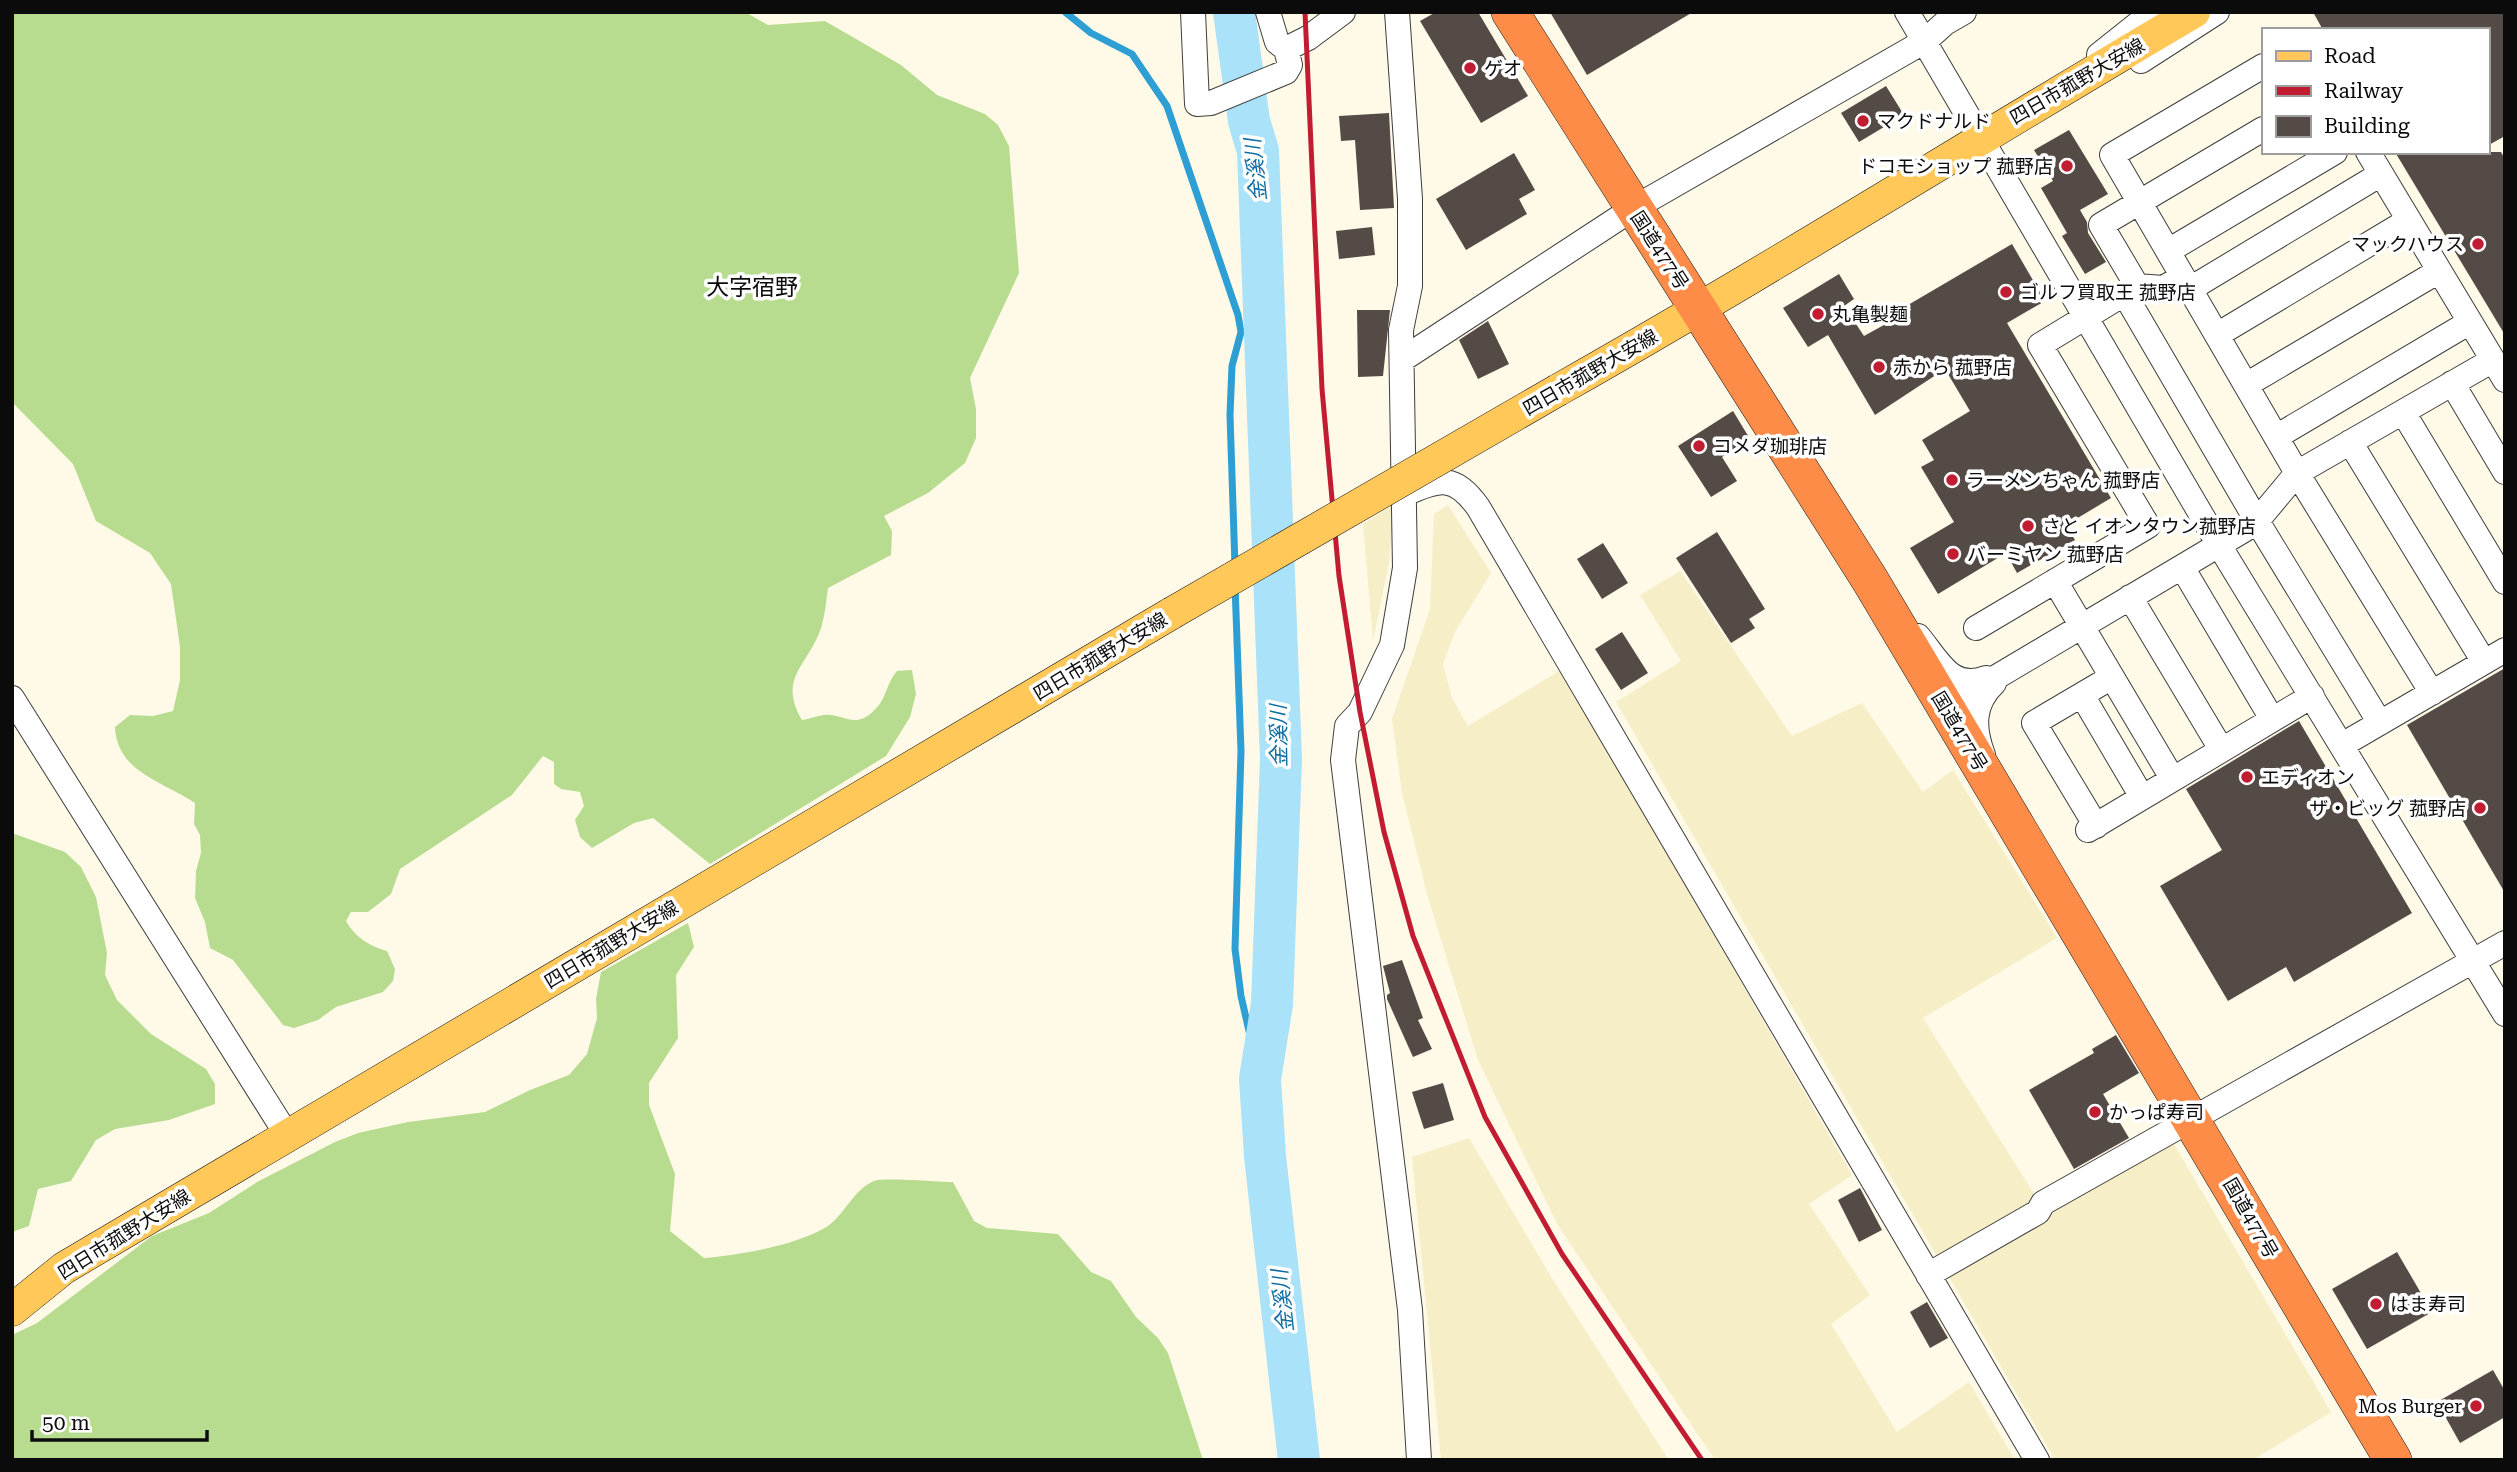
<svg xmlns="http://www.w3.org/2000/svg" width="2517" height="1472" viewBox="0 0 2517 1472" font-family="'Roboto Serif','Noto Sans JP',serif">
	<style>
		.farmland { fill: #f6eec7 }
		.forest { fill: #b8dc8f }
		.lines { fill: none; stroke-linecap: round; stroke-linejoin: round }
		.stream { stroke: #2d9fd4; stroke-width: 7 }
		.river { stroke: #aae2f9; stroke-width: 42 }
		.building { fill: #544b46 }
		.minor-casing { stroke: #3e3e3e; stroke-width: 26 }
		.major-casing { stroke: #1c1c1c; stroke-width: 33 }
		.highway-casing { stroke: #1c1c1c; stroke-width: 38 }
		.minor { stroke: #fff; stroke-width: 24 }
		.major { stroke: #ffc858; stroke-width: 32 }
		.highway { stroke: #fd8c49; stroke-width: 37 }
		.rail { stroke: #c11c32; stroke-width: 5 }
		.major-bridge-casing { stroke: #1c1c1c; stroke-width: 33; stroke-linecap: butt }
		.major-bridge { stroke: #ffc858; stroke-width: 32 }
		.poi-dot { fill: #c11c32; stroke: #fff; stroke-width: 2.5 }
		.labels { text-anchor: middle; stroke-width: 7; stroke-linejoin: round; paint-order: stroke }
		.poi-label { font-size: 19px; fill: #0b0b0b; stroke: #fff; text-anchor: start }
		.street-label { font-size: 19px; fill: #0b0b0b; stroke: #fff }
		.water-label { font-size: 21px; font-style: italic; fill: #0f6ea2; stroke: #fff }
		.quarter-label { font-size: 23px; fill: #0b0b0b; stroke: #fff }
	</style>
	<rect width="100%" height="100%" fill="#fff9e8"/>
	<path class="farmland" d="M 1394,504 L 1389,562 L 1373,641 L 1363,524 Z
		M 1448,505 L 1491,573 L 1455,632 L 1443,664 L 1452,698 L 1468,726 L 1561,670 L 1852,1175 L 1809,1204 L 1870,1295 L 1831,1324 L 1897,1432 L 1969,1382 L 2015,1460 L 1715,1460 L 1557,1224 L 1478,1060 L 1427,894 L 1402,793 L 1392,719 L 1430,609 L 1434,514 Z
		M 1680,571 L 1792,736 L 1862,703 L 1923,792 L 1953,770 L 2057,938 L 1923,1018 L 2047,1214 L 2174,1144 L 2331,1412 L 2253,1460 L 2055,1460 L 1616,702 L 1681,661 L 1640,595 Z
		M 1469,1138 L 1553,1280 L 1669,1460 L 1441,1460 L 1412,1157 Z"/>
	<path class="forest" d="M 12,12 L 745,12 L 768,25 L 825,21 L 901,65 L 937,95 L 985,114 L 998,125 L 1009,146 L 1019,273 L 970,378 L 976,409 L 976,438 L 965,463 L 928,493 L 884,516 L 892,531 L 891,555 L 828,588 C 826,602 825,617 820,631 C 806,667 778,679 802,720 C 809,719 817,716 824,715 C 845,713 856,733 879,705 C 886,696 887,683 897,671 L 912,670 L 916,694 L 910,717 L 886,756 L 710,864 L 653,818 L 634,823 L 592,848 L 580,837 L 575,820 L 584,806 L 580,792 L 561,789 L 554,784 L 554,762 L 543,756 L 512,795 L 400,869 L 391,894 L 368,912 L 351,912 L 346,921 C 355,937 369,946 387,951 L 395,969 L 393,981 L 383,992 L 336,1007 L 318,1020 L 294,1028 L 283,1025 L 233,960 L 210,948 L 205,922 L 195,898 L 196,871 L 201,853 L 200,835 L 194,824 L 195,803 C 162,781 117,772 115,727 L 130,715 L 153,716 L 173,711 L 180,680 L 180,647 L 171,584 L 150,553 L 96,521 L 73,464 L 12,402 Z
		M 12,833 L 65,852 L 81,867 L 96,897 L 107,953 L 105,975 L 117,1000 L 151,1034 L 206,1069 L 215,1084 L 215,1104 L 169,1120 L 115,1129 L 96,1140 L 71,1181 L 38,1189 L 29,1226 L 12,1232 Z
		M 688,923 L 694,947 L 676,975 L 678,1038 L 649,1083 L 649,1105 L 675,1174 L 670,1231 L 704,1258 C 740,1255 798,1245 828,1226 C 845,1214 854,1189 874,1181 C 883,1177 939,1182 953,1182 L 974,1221 L 987,1228 L 1058,1234 L 1091,1272 L 1111,1281 L 1136,1317 L 1158,1338 L 1168,1353 L 1203,1460 L 12,1460 L 12,1335 L 37,1323 L 152,1236 L 209,1213 L 257,1182 L 335,1142 L 358,1133 L 408,1122 L 485,1112 L 530,1090 L 569,1075 L 587,1054 L 597,1018 L 596,999 L 601,972 Z"/>
	<g class="lines">
		<path class="stream" d="M 1065,12 L 1091,33 L 1132,54 L 1167,106 L 1238,315 L 1241,332 L 1232,366 L 1230,415 L 1235,566
			M 1235,585 L 1241,751 L 1235,949 L 1241,996 L 1260,1079"/>
		<path class="river" d="M 1234,12 L 1249,121 L 1258,151 L 1281,759 L 1272,1004 L 1260,1079 L 1265,1156 L 1299,1460"/>
	</g>
	<path class="building" d="M 1436,12 L 1478,12 L 1528,96 L 1481,123 L 1420,21 Z
		M 1550,12 L 1693,12 L 1587,75 Z
		M 2313,12 L 2505,12 L 2505,136 L 2487,146 L 2487,30 L 2323,30 Z
		M 1886,86 L 1904,115 L 1859,142 L 1841,113 Z
		M 1389,113 L 1394,208 L 1360,210 L 1355,140 L 1341,141 L 1339,116 Z
		M 2069,130 L 2108,194 L 2080,210 L 2087,222 L 2088,233 L 2106,262 L 2085,274 L 2062,236 L 2067,233 L 2041,188 L 2053,181 L 2034,150 Z
		M 2395,152 L 2501,152 L 2505,159 L 2505,335 Z
		M 1514,153 L 1535,190 L 1519,199 L 1527,214 L 1466,250 L 1436,199 Z
		M 1372,227 L 1375,255 L 1339,259 L 1336,231 Z
		M 2012,244 L 2045,301 L 2007,323 L 2111,498 L 2066,525 L 2075,540 L 2017,573 L 2006,553 L 1938,594 L 1910,548 L 1954,522 L 1921,467 L 1934,460 L 1922,440 L 1970,411 L 1945,369 L 1875,415 L 1828,335 L 1808,347 L 1783,308 L 1839,274 L 1854,299 L 1844,306 L 1864,336 L 1911,310 L 1908,305 Z
		M 1357,310 L 1390,310 L 1383,376 L 1358,377 Z
		M 1488,321 L 1509,364 L 1478,379 L 1459,340 Z
		M 1733,411 L 1750,439 L 1722,457 L 1737,481 L 1711,497 L 1678,446 Z
		M 1717,532 L 1765,609 L 1749,619 L 1755,628 L 1731,643 L 1676,558 Z
		M 1603,543 L 1628,583 L 1602,599 L 1577,559 Z
		M 1622,632 L 1648,673 L 1621,690 L 1595,649 Z
		M 2505,668 L 2505,893 L 2407,725 Z
		M 2299,721 L 2412,913 L 2294,982 L 2286,967 L 2228,1001 L 2160,886 L 2222,850 L 2186,789 Z
		M 1402,960 L 1423,1018 L 1418,1020 L 1432,1049 L 1413,1057 L 1387,999 L 1387,995 L 1390,993 L 1383,966 Z
		M 2116,1035 L 2139,1073 L 2103,1094 L 2129,1138 L 2074,1169 L 2029,1090 L 2094,1053 L 2092,1049 Z
		M 1443,1083 L 1454,1120 L 1424,1129 L 1412,1092 Z
		M 1860,1188 L 1882,1230 L 1859,1242 L 1838,1200 Z
		M 2397,1252 L 2432,1312 L 2367,1349 L 2332,1289 Z
		M 1927,1302 L 1948,1338 L 1930,1348 L 1910,1312 Z
		M 2493,1370 L 2505,1391 L 2505,1417 L 2460,1443 L 2437,1402 Z"/>
	<g class="lines">
		<g class="minor-casing">
			<path id="minor" d="M 1193,12 L 1197,104 L 1211,103 L 1286,72 L 1290,65 L 1286,49 L 1277,42 L 1268,12
				M 1397,12 L 1410,199 L 1410,286 L 1401,330 L 1405,568 L 1392,645 L 1360,712 L 1347,726 L 1343,760 L 1410,1310 L 1419,1460
				M 1907,12 L 2219,545 L 2505,1014
				M 1286,49 L 1308,38 L 1343,12
				M 2099,55 L 2153,12
				M 2141,61 L 2217,12
				M 2263,66 L 2112,155 L 2297,473 L 2432,693
				M 2368,152 L 2505,380
				M 2168,251 L 2335,152
				M 2137,286 L 2163,288 L 2183,277
				M 2190,289 L 2381,174
				M 2124,293 L 2257,521 L 2380,723
				M 2217,335 L 2409,220
				M 1403,359 L 1634,208 L 1925,41 L 1945,23 L 1964,12
				M 2452,383 L 2505,472
				M 2246,385 L 2439,271
				M 2403,412 L 2505,582
				M 2276,437 L 2470,322
				M 2350,442 L 2484,662
				M 1405,494 C 1440,478 1455,475 1478,507 L 2037,1460
				M 2182,567 L 2272,719
				M 2055,581 L 2172,778
				M 2130,597 L 2221,749
				M 1976,628 L 2148,526 L 2040,345 L 2137,286 L 2101,225 L 2263,129
				M 1918,636 C 1939,661 1951,691 1986,678
				M 2082,695 L 2142,797
				M 12,698 L 287,1135
				M 1946,707 L 2244,530 L 2257,521 L 2297,473 L 2493,360
				M 2342,745 L 2505,650
				M 1983,755 C 1973,728 1972,704 1994,683
				M 2096,826 L 2034,723 L 2112,677
				M 2088,830 L 2312,696
				M 1928,1275 L 2038,1212 L 2043,1203 L 2505,943"/>
		</g>
		<g class="major-casing">
			<path id="major" d="M 1558,390 C 1772,269 1981,137 2194,12
				M 12,1310 L 64,1268 L 1172,613"/>
		</g>
		<g class="highway-casing">
			<path id="highway" d="M 1510,12 L 1870,580 L 2393,1460"/>
		</g>
		<use href="#minor" class="minor"/>
		<use href="#major" class="major"/>
		<use href="#highway" class="highway"/>
		<path class="rail" d="M 1305,12 L 1322,389 L 1339,576 L 1360,712 L 1384,832 L 1413,936 L 1485,1117 L 1562,1254 L 1702,1460"/>
		<g class="major-bridge-casing">
			<path id="major-bridge" d="M 1172,613 L 1558,390"/>
		</g>
		<use href="#major-bridge" class="major-bridge"/>
	</g>
	<g class="poi-dot">
		<circle cx="1470" cy="68" r="7"/>
		<circle cx="1863" cy="121" r="7"/>
		<circle cx="2067" cy="166" r="7"/>
		<circle cx="2478" cy="244" r="7"/>
		<circle cx="2006" cy="292" r="7"/>
		<circle cx="1818" cy="314" r="7"/>
		<circle cx="1879" cy="367" r="7"/>
		<circle cx="1699" cy="446" r="7"/>
		<circle cx="1952" cy="480" r="7"/>
		<circle cx="2028" cy="526" r="7"/>
		<circle cx="1953" cy="554" r="7"/>
		<circle cx="2247" cy="777" r="7"/>
		<circle cx="2480" cy="808" r="7"/>
		<circle cx="2095" cy="1112" r="7"/>
		<circle cx="2376" cy="1304" r="7"/>
		<circle cx="2476" cy="1406" r="7"/>
	</g>
	<g class="labels">
		<g class="poi-label">
			<text x="1484" y="75">ゲオ</text>
			<text x="1877" y="128">マクドナルド</text>
			<text x="2053" y="173" text-anchor="end">ドコモショップ 菰野店</text>
			<text x="2464" y="251" text-anchor="end">マックハウス</text>
			<text x="2020" y="299">ゴルフ買取王 菰野店</text>
			<text x="1832" y="321">丸亀製麺</text>
			<text x="1893" y="374">赤から 菰野店</text>
			<text x="1713" y="453">コメダ珈琲店</text>
			<text x="1966" y="487">ラーメンちゃん 菰野店</text>
			<text x="2042" y="533">さと イオンタウン菰野店</text>
			<text x="1967" y="561">バーミヤン 菰野店</text>
			<text x="2261" y="784">エディオン</text>
			<text x="2466" y="815" text-anchor="end">ザ・ビッグ 菰野店</text>
			<text x="2109" y="1119">かっぱ寿司</text>
			<text x="2390" y="1311">はま寿司</text>
			<text x="2462" y="1413" text-anchor="end">Mos Burger</text>
		</g>
		<g class="street-label">
			<text transform="translate(2077 81) rotate(-30)" y="7">四日市菰野大安線</text>
			<text transform="translate(1660 250) rotate(57)" y="7">国道477号</text>
			<text transform="translate(1590 372) rotate(-30)" y="7">四日市菰野大安線</text>
			<text transform="translate(1100 656) rotate(-31)" y="7">四日市菰野大安線</text>
			<text transform="translate(1960 731) rotate(59)" y="7">国道477号</text>
			<text transform="translate(611 944) rotate(-31)" y="7">四日市菰野大安線</text>
			<text transform="translate(2251 1218) rotate(60)" y="7">国道477号</text>
			<text transform="translate(124 1234) rotate(-32)" y="7">四日市菰野大安線</text>
		</g>
		<g class="water-label">
			<text transform="translate(1256 170) rotate(-96)" y="7">金溪川</text>
			<text transform="translate(1279 736) rotate(-91)" y="7">金溪川</text>
			<text transform="translate(1283 1301) rotate(-96)" y="7">金溪川</text>
		</g>
		<g class="quarter-label">
			<text x="752" y="295">大字宿野</text>
		</g>
	</g>
	<rect width="2517" height="1472" fill="none" stroke="#0b0b0b" stroke-width="28"/>
	<rect x="2262" y="28" width="228" height="126" fill="#ffffff" stroke="#9d9d9d" stroke-width="2"/>
	<rect x="2276" y="51" width="35" height="10" fill="#ffc858" stroke="#9d9d9d" stroke-width="2"/>
	<text x="2324" y="63" font-size="21" fill="#0b0b0b">Road</text>
	<rect x="2276" y="86" width="35" height="10" fill="#c11c32" stroke="#9d9d9d" stroke-width="2"/>
	<text x="2324" y="98" font-size="21" fill="#0b0b0b">Railway</text>
	<rect x="2276" y="116" width="35" height="21" fill="#544b46" stroke="#9d9d9d" stroke-width="2"/>
	<text x="2324" y="133" font-size="21" fill="#0b0b0b">Building</text>
	<path d="M32 1430v10h175v-10" fill="none" stroke="#0b0b0b" stroke-width="3.5"/>
	<text x="42" y="1430" font-size="21" fill="#0b0b0b" stroke="#ffffff" stroke-width="5" paint-order="stroke">50 m</text>
</svg>
